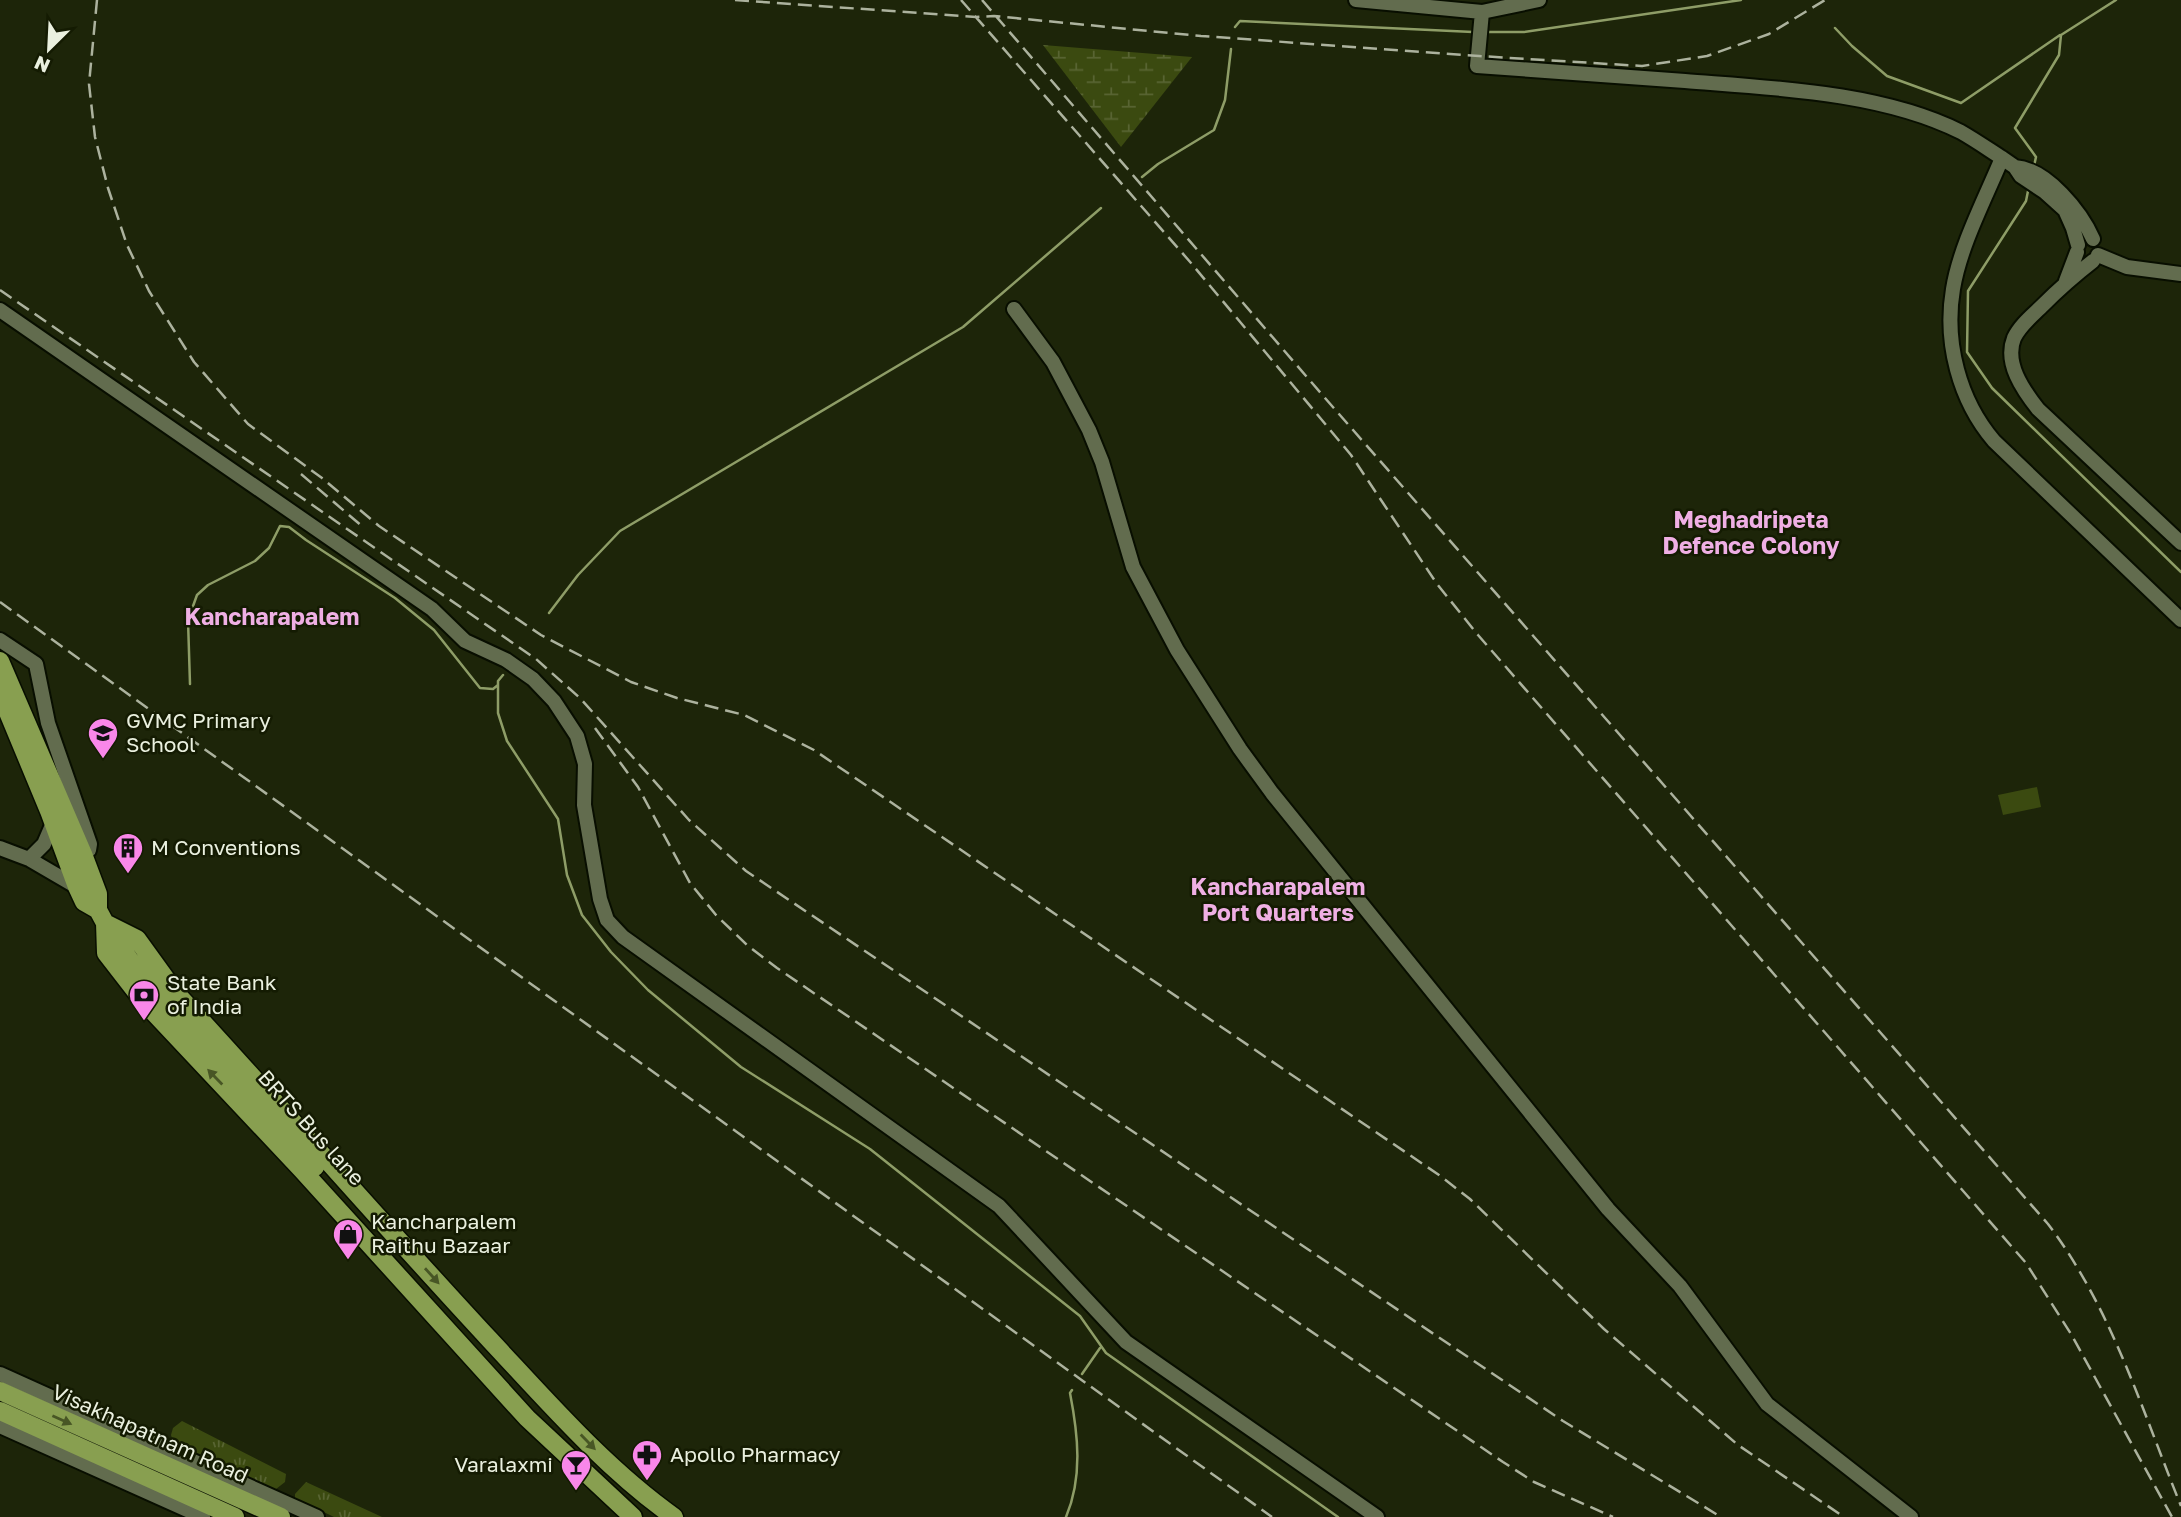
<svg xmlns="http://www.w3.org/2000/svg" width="2181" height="1517" viewBox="0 0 2181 1517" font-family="'Golos Text',sans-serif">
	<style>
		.grass { fill: url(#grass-tufts) }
		.wetland { fill: url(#wetland-marsh) }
		.garden { fill: #3b4a10 }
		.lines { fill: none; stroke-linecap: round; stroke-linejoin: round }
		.stream { stroke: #8e9d67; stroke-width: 2.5 }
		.tertiary-casing { stroke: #080e00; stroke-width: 18 }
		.primary-casing { stroke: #080e00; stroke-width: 21 }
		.tertiary { stroke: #626c4e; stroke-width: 14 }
		.primary { stroke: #889f50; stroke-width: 18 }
		.rail { stroke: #acb29e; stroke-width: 2.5; stroke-dasharray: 14 7; stroke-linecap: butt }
		.oneway { fill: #485625 }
		.labels { text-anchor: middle; stroke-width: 5; stroke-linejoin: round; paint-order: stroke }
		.poi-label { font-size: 21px; fill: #eaf0df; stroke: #141b02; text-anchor: start }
		.street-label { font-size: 21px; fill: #eaf0df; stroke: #141b02 }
		.neighbourhood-label { font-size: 23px; font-weight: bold; fill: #efafe4; stroke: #141b02 }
	</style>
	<defs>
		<pattern id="grass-tufts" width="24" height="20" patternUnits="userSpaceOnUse" patternTransform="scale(1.75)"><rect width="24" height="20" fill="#3b4a10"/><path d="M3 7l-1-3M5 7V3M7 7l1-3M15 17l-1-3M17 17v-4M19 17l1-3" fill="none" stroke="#586432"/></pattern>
		<pattern id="wetland-marsh" width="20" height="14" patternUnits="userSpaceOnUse" patternTransform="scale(1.75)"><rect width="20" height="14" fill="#3b4a10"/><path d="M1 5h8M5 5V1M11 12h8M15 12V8" fill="none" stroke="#586432"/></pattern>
	</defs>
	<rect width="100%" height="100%" fill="#1d2509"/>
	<path class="grass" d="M 182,1421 L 286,1474 L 285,1482 L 276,1489 L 269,1489 L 175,1447 L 171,1435 L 173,1428 Z
		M 306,1482 L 382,1517 L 334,1517 L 295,1498 L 295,1494 Z"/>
	<path class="wetland" d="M 1043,45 L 1192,57 L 1121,147 Z"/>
	<path class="garden" d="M 2037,787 L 2041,807 L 2003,815 L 1998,795 Z"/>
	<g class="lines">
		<path class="stream" d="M 1235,27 L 1240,21 L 1473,32
			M 1835,28 L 1852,46 L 1887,76 L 1961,103 L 2060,35
			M 1484,32 L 1524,32 L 1741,0
			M 2034,166 L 2036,157 L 2015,128 L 2059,55 L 2061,35 L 2116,0
			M 1142,177 L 1158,164 L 1214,130 L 1225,100 L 1231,49
			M 2029,186 L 2026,201 L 1968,291 L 1967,352 L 1992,388 L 2181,572
			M 549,613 L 578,575 L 620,531 L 963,327 L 1101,208
			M 503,675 L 498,681 L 498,713 L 507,741 L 558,819 L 567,875 L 582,915 L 611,952 L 648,990 L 741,1067 L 870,1149 L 1080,1316 L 1106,1353 L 1338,1517
			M 190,684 L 188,620 L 197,595 L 208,585 L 255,561 L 269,548 L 280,526 L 289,527 L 306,540 L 395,598 L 434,630 L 480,688 L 493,689 L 498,685
			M 1082,1374 L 1100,1348
			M 1066,1517 C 1083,1477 1078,1434 1070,1393 L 1072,1390"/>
		<g class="tertiary-casing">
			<path id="tertiary" d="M 1356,0 L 1482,12 L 1477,66 C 1547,71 1616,76 1685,81 C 1773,88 1882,92 1961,132 C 1975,140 1988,149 2002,158 C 1985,199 1960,246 1953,289 C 1944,342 1959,400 1994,441 L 2181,620
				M 1482,12 L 1539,0
				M 2002,158 L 2015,167 L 2021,176 L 2045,192 L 2065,210 L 2073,228 L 2078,245
				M 2015,167 C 2047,169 2081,212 2093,239
				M 2098,255 L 2127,267 L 2181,274
				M 2093,261 C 2075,275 2059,289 2043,305 C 2033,315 2020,325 2014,338 C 2004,363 2023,390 2038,409 L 2181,543
				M 2066,281 L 2077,252
				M 1014,309 L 1053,362 L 1089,430 L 1102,462 L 1133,567 L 1177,650 L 1240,749 L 1272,793 L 1608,1209 L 1680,1286 L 1767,1404 L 1911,1517
				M 0,310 L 432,609 L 465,641 L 506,660 L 533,679 L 554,701 L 577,736 L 585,764 L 584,805 L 600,899 L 607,920 L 623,937 L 999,1206 L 1126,1342 L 1377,1517
				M 0,640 L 36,664 L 48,723 L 90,844 L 89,850 L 83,854
				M 0,848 L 29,859 L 77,887 L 81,885
				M 29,859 L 44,844 L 53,823
				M 0,1374 L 317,1517
				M 0,1426 L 203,1517"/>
		</g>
		<g class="primary-casing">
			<path id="primary" d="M 0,661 L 83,854 L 98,894 L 98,910 L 105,923 L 129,959 L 167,1005 L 208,1047 L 315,1167
				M 0,693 L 49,811 L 77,887 L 84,902 L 98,910
				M 0,1391 L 281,1517
				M 0,1411 L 235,1517
				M 633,1517 L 527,1418 L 302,1170 L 144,1002 L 106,953 L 105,923 L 137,939 L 176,993 C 282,1108 384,1226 490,1340 C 548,1402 605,1468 674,1517"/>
		</g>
		<use href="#tertiary" class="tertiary"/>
		<use href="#primary" class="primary"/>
		<path class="rail" d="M 97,0 L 89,84 L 95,137 L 108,188 L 127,245 L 149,291 L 194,362 L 248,424 L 322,478 L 379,526 L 541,635 L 631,682 L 677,698 L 744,715 L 814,750 L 1439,1175 L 1470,1199 L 1604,1329 L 1738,1445 L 1844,1517
			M 735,0 L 976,17 L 994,16 L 1201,36 L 1479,56 L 1642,66 L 1707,56 L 1769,34 L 1825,0
			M 961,0 L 1191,263 L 1351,455 L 1437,584 L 1478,635 L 2026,1263 L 2071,1334 L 2172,1517
			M 982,0 L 1325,398 L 2048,1224 C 2111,1307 2142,1410 2181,1506
			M 0,290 L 536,659 L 580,698 L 689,820 L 746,871 L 1563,1421 L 1721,1517
			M 301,474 L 363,527
			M 0,602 L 1272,1517
			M 595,728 L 638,787 L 690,883 L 716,915 L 747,945 L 777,968 L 1503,1462 L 1534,1482 L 1613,1517"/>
	</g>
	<defs><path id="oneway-solid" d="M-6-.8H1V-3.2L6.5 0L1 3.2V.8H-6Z" transform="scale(1.75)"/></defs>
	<g class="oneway">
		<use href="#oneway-solid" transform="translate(215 1077) rotate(-134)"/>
		<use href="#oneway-solid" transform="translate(432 1276) rotate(48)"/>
		<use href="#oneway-solid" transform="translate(62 1420) rotate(24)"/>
		<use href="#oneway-solid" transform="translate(588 1442) rotate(46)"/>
	</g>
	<defs>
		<g id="school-pin" transform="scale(1.575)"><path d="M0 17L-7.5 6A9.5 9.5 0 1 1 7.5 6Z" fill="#f987e9" stroke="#141b02"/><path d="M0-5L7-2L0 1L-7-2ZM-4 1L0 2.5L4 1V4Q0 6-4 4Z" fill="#111"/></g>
		<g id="building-pin" transform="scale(1.575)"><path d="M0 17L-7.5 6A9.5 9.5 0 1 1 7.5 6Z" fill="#f987e9" stroke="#141b02"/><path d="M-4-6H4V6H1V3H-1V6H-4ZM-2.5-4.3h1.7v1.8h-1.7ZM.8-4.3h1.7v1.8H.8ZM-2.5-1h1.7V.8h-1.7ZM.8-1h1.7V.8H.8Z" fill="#111"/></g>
		<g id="bank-pin" transform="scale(1.575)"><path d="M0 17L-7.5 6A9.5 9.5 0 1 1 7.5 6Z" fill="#f987e9" stroke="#141b02"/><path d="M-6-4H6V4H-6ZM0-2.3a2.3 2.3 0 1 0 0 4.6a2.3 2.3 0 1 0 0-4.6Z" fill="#111"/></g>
		<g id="shop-pin" transform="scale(1.575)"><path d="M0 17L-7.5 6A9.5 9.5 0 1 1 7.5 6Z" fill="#f987e9" stroke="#141b02"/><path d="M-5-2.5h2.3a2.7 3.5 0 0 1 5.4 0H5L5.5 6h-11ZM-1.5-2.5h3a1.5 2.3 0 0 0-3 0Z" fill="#111"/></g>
		<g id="pharmacy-pin" transform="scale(1.575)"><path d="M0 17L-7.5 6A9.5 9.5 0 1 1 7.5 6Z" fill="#f987e9" stroke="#141b02"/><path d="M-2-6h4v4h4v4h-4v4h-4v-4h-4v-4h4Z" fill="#111"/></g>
		<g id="bar-pin" transform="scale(1.575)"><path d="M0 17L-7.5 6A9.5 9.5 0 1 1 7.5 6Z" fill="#f987e9" stroke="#141b02"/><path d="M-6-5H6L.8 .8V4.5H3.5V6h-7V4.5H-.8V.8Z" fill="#111"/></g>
	</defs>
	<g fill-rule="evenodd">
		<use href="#school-pin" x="103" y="733"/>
		<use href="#building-pin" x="128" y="848"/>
		<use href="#bank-pin" x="144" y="995"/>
		<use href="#shop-pin" x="348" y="1234"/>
		<use href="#pharmacy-pin" x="647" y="1455"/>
		<use href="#bar-pin" x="576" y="1465"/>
	</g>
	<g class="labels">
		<g class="poi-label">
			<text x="126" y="728">GVMC Primary<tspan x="126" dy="24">School</tspan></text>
			<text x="151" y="855">M Conventions</text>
			<text x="167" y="990">State Bank<tspan x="167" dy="24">of India</tspan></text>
			<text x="371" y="1229">Kancharpalem<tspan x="371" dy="24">Raithu Bazaar</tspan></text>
			<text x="670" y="1462">Apollo Pharmacy</text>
			<text x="553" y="1472" text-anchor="end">Varalaxmi</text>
		</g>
		<g class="street-label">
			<text transform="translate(311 1128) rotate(48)" y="7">BRTS Bus lane</text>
			<text transform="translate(150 1434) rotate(24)" y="7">Visakhapatnam Road</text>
		</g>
		<g class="neighbourhood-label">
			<text x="1751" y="528">Meghadripeta<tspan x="1751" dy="26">Defence Colony</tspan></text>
			<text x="272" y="625">Kancharapalem</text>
			<text x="1278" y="895">Kancharapalem<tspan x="1278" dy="26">Port Quarters</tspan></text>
		</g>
	</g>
	<g transform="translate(49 49) rotate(204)" stroke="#141b02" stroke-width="5" paint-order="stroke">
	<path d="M0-5L12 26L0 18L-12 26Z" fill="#eaf0df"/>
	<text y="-10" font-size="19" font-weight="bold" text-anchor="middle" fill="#eaf0df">N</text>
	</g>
</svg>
